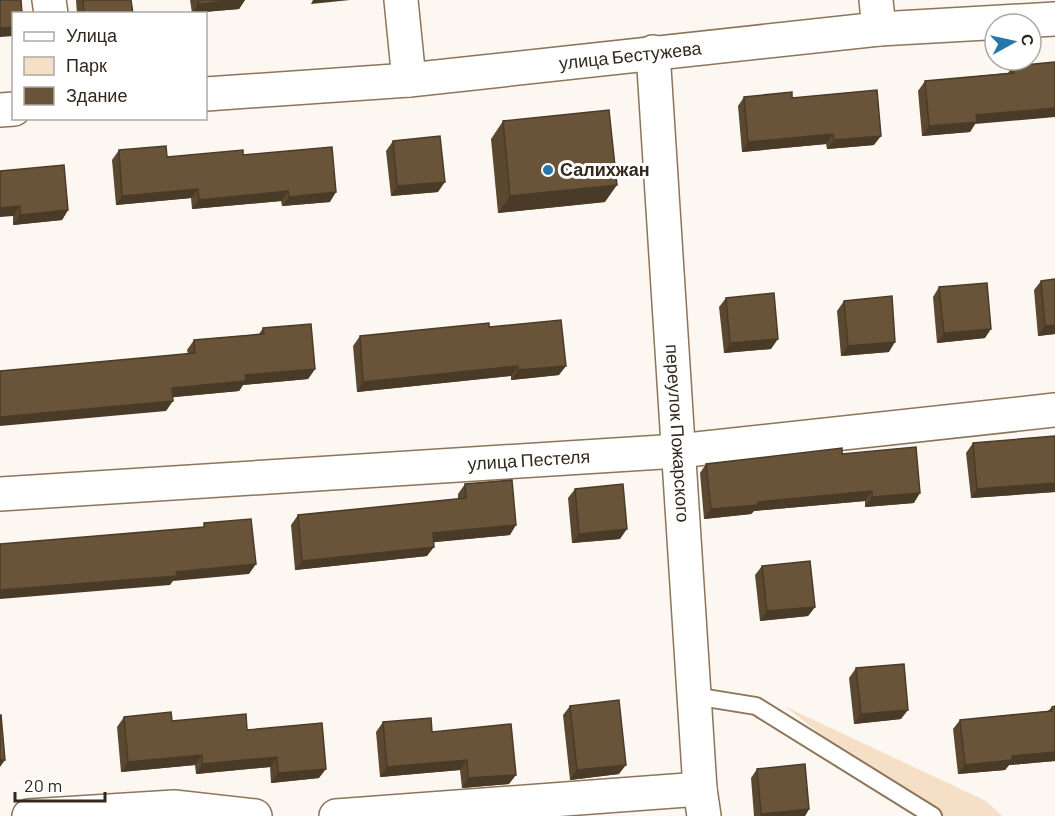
<svg xmlns="http://www.w3.org/2000/svg" width="1055" height="816" viewBox="0 0 1055 816" font-family="Barlow,sans-serif">
	<style>
		.green { fill: #f5dfc6 }
		.lines { fill: none; stroke-linecap: round; stroke-linejoin: round }
		.service-casing { stroke: #8c7559; stroke-width: 20 }
		.minor-casing { stroke: #8c7559; stroke-width: 36 }
		.service { stroke: #fff; stroke-width: 16 }
		.minor { stroke: #fff; stroke-width: 33 }
		.wall { fill: #5b4831 }
		.shaded-wall { fill: #4a3b28 }
		.building { fill: #6a5439; stroke: #4a3b28; stroke-width: 1.5 }
		.poi-dot { fill: #2876a8; stroke: #fff; stroke-width: 2 }
		.labels { text-anchor: middle; stroke-width: 6; stroke-linejoin: round; paint-order: stroke }
		.street-label { font-size: 18px; fill: #32281c; stroke: #fff }
		.poi-label { font-size: 18px; font-weight: bold; fill: #32281c; stroke: #fff; text-anchor: start }
	</style>
	<rect width="100%" height="100%" fill="#fdf7f1"/>
	<path class="green" d="M 786,707 L 986,801 L 1002,816 L 924,816 Z"/>
	<g class="lines">
		<g class="service-casing">
			<path id="service" d="M 694,696 L 756,706 L 933,816"/>
		</g>
		<g class="minor-casing">
			<g id="minor">
				<path d="M 49,0 L 51,14"/>
				<path d="M 401,0 L 409,80"/>
				<path d="M 876,0 L 879,29"/>
				<path id="s1" d="M 653,52 L 700,789 L 704,816"/>
				<path id="s2" d="M 206,94 L 409,80 L 879,29 L 1055,19"/>
				<path d="M 0,110 L 14,109"/>
				<path id="s3" d="M 0,494 L 678,451 L 1055,410"/>
				<path d="M 29,816 L 174,807 L 255,816"/>
				<path d="M 336,816 L 700,789"/>
			</g>
		</g>
		<use href="#service" class="service"/>
		<use href="#minor" class="minor"/>
	</g>
	<path class="wall" d="M 76,0 L 131,0 L 133,14 L 77,14 Z
		M 190,0 L 245,0 L 239,9 L 192,13 Z
		M 1055,62 L 975,124 L 970,132 L 922,136 L 918,91 L 925,81 L 1008,73 L 1013,66 Z
		M 744,97 L 792,98 L 874,145 L 827,149 L 826,144 L 742,152 L 738,106 Z
		M 503,121 L 605,202 L 498,213 L 491,139 Z
		M 393,141 L 438,192 L 391,196 L 386,151 Z
		M 119,150 L 167,157 L 243,155 L 330,202 L 282,206 L 281,201 L 192,209 L 191,198 L 116,205 L 112,160 Z
		M 0,171 L 68,210 L 62,220 L 13,225 L 13,216 Z
		M 1041,281 L 1055,334 L 1038,336 L 1034,290 Z
		M 939,287 L 985,338 L 937,343 L 933,297 Z
		M 726,298 L 771,349 L 724,353 L 719,307 Z
		M 844,301 L 889,352 L 841,356 L 837,311 Z
		M 489,327 L 559,375 L 511,380 L 511,376 L 357,392 L 353,346 L 360,336 Z
		M 263,328 L 315,369 L 308,379 L 243,385 L 239,391 L 173,397 L 166,411 L 188,354 L 187,350 L 194,340 L 259,334 Z
		M 1055,436 L 1055,492 L 971,498 L 966,453 L 973,443 Z
		M 842,454 L 914,503 L 865,507 L 865,501 L 754,511 L 751,514 L 704,519 L 700,473 L 706,464 Z
		M 465,484 L 510,535 L 433,542 L 427,556 L 295,570 L 291,525 L 298,515 L 458,499 L 458,494 Z
		M 575,489 L 620,539 L 572,543 L 568,498 Z
		M 762,566 L 815,607 L 808,616 L 760,621 L 755,575 Z
		M 856,668 L 901,719 L 854,724 L 849,678 Z
		M 570,706 L 619,774 L 570,780 L 563,715 Z
		M 1055,706 L 1055,761 L 1009,765 L 1005,770 L 958,774 L 953,729 L 960,720 L 1048,711 L 1052,707 Z
		M 124,717 L 172,721 L 247,730 L 319,778 L 271,783 L 270,767 L 196,774 L 195,765 L 121,772 L 117,727 Z
		M 383,722 L 432,732 L 509,784 L 462,788 L 460,770 L 380,777 L 376,732 Z
		M 757,769 L 809,809 L 805,816 L 754,816 L 751,778 Z"/>
	<path class="shaded-wall" d="M 237,0 L 245,0 L 239,9 L 192,13 L 198,4 Z
		M 313,0 L 350,0 L 311,4 Z
		M 14,27 L 14,36 L 0,37 L 0,28 Z
		M 1055,108 L 1055,117 L 975,124 L 970,132 L 922,136 L 929,126 L 976,115 Z
		M 833,134 L 826,144 L 742,152 L 748,142 Z
		M 881,136 L 874,145 L 827,149 L 834,140 Z
		M 445,182 L 438,192 L 391,196 L 397,186 Z
		M 617,185 L 605,202 L 498,213 L 510,196 Z
		M 198,189 L 191,198 L 116,205 L 122,196 Z
		M 288,191 L 281,201 L 192,209 L 199,200 Z
		M 336,192 L 330,202 L 282,206 L 289,197 Z
		M 20,206 L 13,216 L 0,217 L 0,208 Z
		M 68,210 L 62,220 L 13,225 L 20,215 Z
		M 1055,325 L 1055,334 L 1038,336 L 1045,326 Z
		M 991,329 L 985,338 L 937,343 L 944,333 Z
		M 778,339 L 771,349 L 724,353 L 730,343 Z
		M 895,342 L 889,352 L 841,356 L 848,346 Z
		M 518,366 L 511,376 L 357,392 L 363,382 Z
		M 566,366 L 559,375 L 511,380 L 518,370 Z
		M 315,369 L 308,379 L 243,385 L 239,391 L 165,398 L 172,388 L 245,375 Z
		M 173,401 L 166,411 L 0,426 L 0,417 Z
		M 1055,483 L 1055,492 L 971,498 L 977,489 Z
		M 872,491 L 865,501 L 754,511 L 751,514 L 704,519 L 711,509 L 758,502 Z
		M 920,493 L 914,503 L 865,507 L 872,497 Z
		M 516,525 L 510,535 L 426,543 L 433,533 Z
		M 627,529 L 620,539 L 572,543 L 579,534 Z
		M 434,547 L 427,556 L 295,570 L 302,561 Z
		M 256,564 L 249,574 L 173,581 L 170,585 L 0,599 L 0,590 Z
		M 815,607 L 808,616 L 760,621 L 767,611 Z
		M 908,710 L 901,719 L 854,724 L 861,714 Z
		M 1055,752 L 1055,761 L 1009,765 L 1005,770 L 958,774 L 965,765 L 1012,756 Z
		M 202,755 L 195,765 L 121,772 L 128,762 Z
		M 277,757 L 270,767 L 196,774 L 202,764 Z
		M 0,760 L 5,760 L 0,767 Z
		M 467,760 L 460,770 L 380,777 L 387,767 Z
		M 626,765 L 619,774 L 570,780 L 577,770 Z
		M 326,769 L 319,778 L 271,783 L 278,773 Z
		M 516,775 L 509,784 L 462,788 L 468,778 Z
		M 809,809 L 805,816 L 760,816 L 761,814 Z"/>
	<path class="building" d="M 0,0 L 21,0 L 22,14 L 14,14 L 14,27 L 0,28 Z
		M 83,0 L 131,0 L 133,14 L 84,14 Z
		M 198,0 L 237,0 L 198,4 Z
		M 1055,62 L 1055,108 L 976,115 L 977,122 L 929,126 L 925,81 L 1014,73 L 1013,66 Z
		M 877,90 L 881,136 L 834,140 L 833,134 L 748,142 L 744,97 L 792,92 L 792,98 Z
		M 609,110 L 617,185 L 510,196 L 503,121 Z
		M 440,136 L 445,182 L 397,186 L 393,141 Z
		M 166,146 L 167,157 L 243,150 L 243,155 L 332,147 L 336,192 L 289,197 L 288,191 L 199,200 L 198,189 L 122,196 L 119,150 Z
		M 64,165 L 68,210 L 20,215 L 20,206 L 0,208 L 0,171 Z
		M 1055,279 L 1055,325 L 1045,326 L 1041,281 Z
		M 987,283 L 991,329 L 944,333 L 939,287 Z
		M 774,293 L 778,339 L 730,343 L 726,298 Z
		M 892,296 L 895,342 L 848,346 L 844,301 Z
		M 561,320 L 566,366 L 518,370 L 518,366 L 363,382 L 360,336 L 489,323 L 489,327 Z
		M 311,324 L 315,369 L 245,375 L 246,381 L 172,388 L 173,401 L 0,417 L 0,371 L 195,353 L 194,340 L 264,334 L 263,328 Z
		M 1055,436 L 1055,483 L 977,489 L 973,443 Z
		M 916,447 L 920,493 L 872,497 L 872,491 L 758,502 L 758,505 L 711,509 L 706,464 L 842,448 L 842,454 Z
		M 512,480 L 516,525 L 433,533 L 434,547 L 302,561 L 298,515 L 466,498 L 465,484 Z
		M 623,484 L 627,529 L 579,534 L 575,489 Z
		M 251,519 L 256,564 L 176,572 L 177,576 L 0,590 L 0,544 L 204,527 L 204,523 Z
		M 810,561 L 815,607 L 767,611 L 762,566 Z
		M 904,664 L 908,710 L 861,714 L 856,668 Z
		M 619,700 L 626,765 L 577,770 L 570,706 Z
		M 1055,706 L 1055,752 L 1012,756 L 1012,760 L 965,765 L 960,720 L 1052,711 L 1052,707 Z
		M 171,712 L 172,721 L 246,714 L 247,730 L 322,723 L 326,769 L 278,773 L 277,757 L 202,764 L 202,755 L 128,762 L 124,717 Z
		M 0,715 L 1,715 L 5,760 L 0,760 Z
		M 431,718 L 432,732 L 511,724 L 516,775 L 468,778 L 467,760 L 387,767 L 383,722 Z
		M 805,764 L 809,809 L 761,814 L 757,769 Z"/>
	<circle class="poi-dot" cx="548" cy="170" r="6"/>
	<g class="labels">
		<g class="street-label">
			<text dy="6" stroke="none"><textPath href="#s2" startOffset="426">улица Бестужева</textPath></text>
			<text dy="6" stroke="none"><textPath href="#s1" startOffset="382">переулок Пожарского</textPath></text>
			<text dy="6" stroke="none"><textPath href="#s3" startOffset="530">улица Пестеля</textPath></text>
		</g>
		<g class="poi-label">
			<text x="560" y="176">Салихжан</text>
		</g>
	</g>
	<rect x="12" y="12" width="195" height="108" fill="#ffffff" stroke="#ada9a4" stroke-width="1.5"/>
	<rect x="24" y="32" width="30" height="9" fill="#ffffff" stroke="#ada9a4" stroke-width="1.5"/>
	<text x="66" y="42" font-size="18" fill="#32281c">Улица</text>
	<rect x="24" y="57" width="30" height="18" fill="#f5dfc6" stroke="#ada9a4" stroke-width="1.5"/>
	<text x="66" y="72" font-size="18" fill="#32281c">Парк</text>
	<rect x="24" y="87" width="30" height="18" fill="#6a5439" stroke="#ada9a4" stroke-width="1.5"/>
	<text x="66" y="102" font-size="18" fill="#32281c">Здание</text>
	<g transform="translate(1013 42) rotate(82)"><circle r="28" fill="#ffffff" stroke="#ada9a4" stroke-width="1.5"/>
	<path d="M0-4.5L10 22L0 15L-10 22Z" fill="#2876a8"/>
	<text y="-9" font-size="16" font-weight="bold" text-anchor="middle" fill="#32281c">С</text>
	</g>
	<path d="M15 792v9h90v-9" fill="none" stroke="#32281c" stroke-width="3"/>
	<text x="24" y="792" font-size="18" fill="#32281c" stroke="#ffffff" stroke-width="4.5" paint-order="stroke">20 m</text>
</svg>
